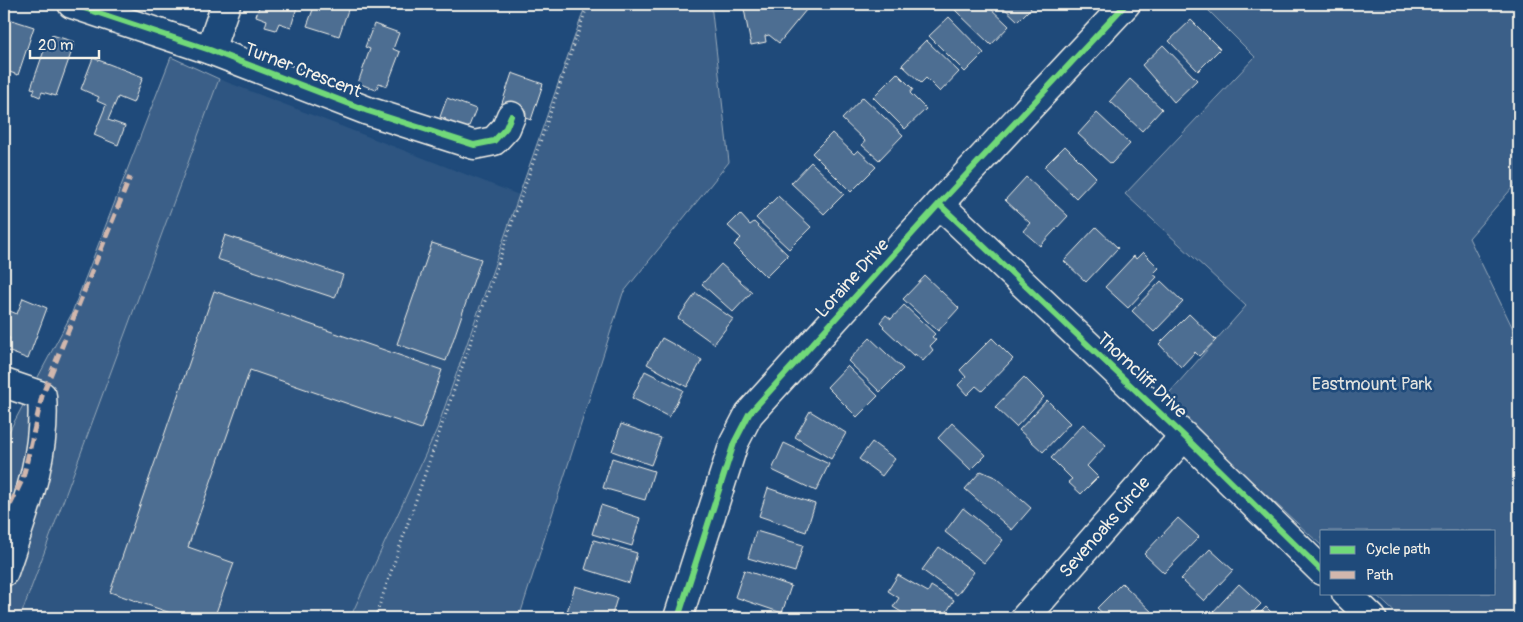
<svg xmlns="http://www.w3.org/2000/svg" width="1523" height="622" viewBox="0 0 1523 622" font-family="Pangolin,sans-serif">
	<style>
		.built { fill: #2d5581 }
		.green { fill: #3a5f88; stroke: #97a8b8 }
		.building { fill: #4d6e92; stroke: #f4f1e8 }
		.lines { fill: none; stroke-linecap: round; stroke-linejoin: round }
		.minor-casing { stroke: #f4f1e8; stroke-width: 31 }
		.path { stroke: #f4f1e8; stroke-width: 3; stroke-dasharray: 1 4; stroke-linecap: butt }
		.minor { stroke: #1f4a7a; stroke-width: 28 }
		.quiet { stroke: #d1b7ad; stroke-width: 5; stroke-dasharray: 10 5; stroke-linecap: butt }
		.cycleway-casing { stroke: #1f4a7a; stroke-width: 9 }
		.cycleway { stroke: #71d979; stroke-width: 6 }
		.labels { text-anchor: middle; stroke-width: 5; stroke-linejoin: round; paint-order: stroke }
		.street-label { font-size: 18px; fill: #f4f1e8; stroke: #1f4a7a }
		.park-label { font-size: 18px; fill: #e1e2de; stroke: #1f4a7a }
	</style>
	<rect width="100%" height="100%" fill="#1f4a7a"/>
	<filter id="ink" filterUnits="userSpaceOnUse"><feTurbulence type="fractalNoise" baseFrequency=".02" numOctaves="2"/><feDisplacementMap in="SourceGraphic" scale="10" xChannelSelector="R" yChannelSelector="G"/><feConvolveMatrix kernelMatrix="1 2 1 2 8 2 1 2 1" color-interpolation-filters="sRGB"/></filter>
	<g filter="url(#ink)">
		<path class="built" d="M 219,79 L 519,195 L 437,429 L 350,618 L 20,618 Z"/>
		<path class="green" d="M 586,4 L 711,4 L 729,162 L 623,293 L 519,618 L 350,618 L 437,429 Z
			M 1202,4 L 1519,4 L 1519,180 L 1469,238 L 1519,341 L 1519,618 L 1401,618 L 1374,593 L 1494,593 L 1494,531 L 1322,531 L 1322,546 L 1163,400 L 1246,306 L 1125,194 L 1255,57 Z
			M 171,57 L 219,79 L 20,618 L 4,618 L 4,441 L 71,315 Z"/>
		<path class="building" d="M 260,4 L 298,4 L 291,27 L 279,23 L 276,30 L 265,27 L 267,20 L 256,16 Z
			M 315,4 L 350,4 L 339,36 L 307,26 Z
			M 743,4 L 811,4 L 779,43 L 769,35 L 765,36 L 766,42 L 751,45 Z
			M 961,4 L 986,4 L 1009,26 L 991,45 L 955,10 Z
			M 1000,4 L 1035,4 L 1018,21 Z
			M 949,17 L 984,53 L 965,72 L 929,36 Z
			M 6,18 L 34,27 L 18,75 L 4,70 L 4,26 Z
			M 1191,20 L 1220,49 L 1198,71 L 1169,41 Z
			M 374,24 L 399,33 L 393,49 L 400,52 L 387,86 L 379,83 L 376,90 L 358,83 L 370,49 L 365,47 Z
			M 52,35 L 75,42 L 56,96 L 42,92 L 40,97 L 33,94 L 35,89 L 31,88 L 48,39 L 51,40 Z
			M 926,40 L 959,72 L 940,92 L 926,78 L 921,83 L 902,65 Z
			M 1163,45 L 1197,80 L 1174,102 L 1142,65 Z
			M 93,58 L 143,77 L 133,103 L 118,97 L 108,120 L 125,126 L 118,145 L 94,135 L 106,105 L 97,101 L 99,97 L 81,89 Z
			M 512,73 L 543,84 L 531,120 L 500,109 Z
			M 897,73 L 913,89 L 910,93 L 926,109 L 905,129 L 873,97 Z
			M 1130,79 L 1162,109 L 1142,131 L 1110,101 Z
			M 863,97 L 903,135 L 879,160 L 862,145 L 865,141 L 842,119 Z
			M 447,98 L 476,109 L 467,131 L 444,122 L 446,119 L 440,117 Z
			M 1097,113 L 1130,144 L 1111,164 L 1078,134 Z
			M 832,133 L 854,154 L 858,150 L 876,167 L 851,192 L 812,153 Z
			M 1065,146 L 1096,177 L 1076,198 L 1044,167 Z
			M 811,162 L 844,194 L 824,214 L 791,183 Z
			M 1026,177 L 1068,216 L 1040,246 L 1023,231 L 1030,223 L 1005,200 Z
			M 778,196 L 811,227 L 789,249 L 756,218 Z
			M 740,214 L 750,225 L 754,222 L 788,255 L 766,277 L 734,245 L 741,238 L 728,226 Z
			M 1096,227 L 1118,248 L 1086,282 L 1064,261 Z
			M 225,235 L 343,275 L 335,298 L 217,259 Z
			M 432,243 L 481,259 L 446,361 L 397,344 Z
			M 1143,252 L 1159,268 L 1153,274 L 1157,277 L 1128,308 L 1105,287 L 1134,256 L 1136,259 Z
			M 721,264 L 752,292 L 733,312 L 702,284 Z
			M 925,276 L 959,308 L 938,331 L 903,299 Z
			M 1161,281 L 1183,302 L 1154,332 L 1132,311 Z
			M 214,291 L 442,370 L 421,429 L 250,370 L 188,547 L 234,563 L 214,618 L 185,618 L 110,592 Z
			M 696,293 L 733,319 L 714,344 L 678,318 Z
			M 23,298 L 47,308 L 28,359 L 5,350 L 10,338 L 4,336 L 5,309 L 17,314 Z
			M 904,305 L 935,334 L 932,337 L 936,340 L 930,346 L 933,350 L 923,361 L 915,354 L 914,356 L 883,327 L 884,326 L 880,322 L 886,315 L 891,319 Z
			M 1189,314 L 1216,340 L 1199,356 L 1195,352 L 1181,367 L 1159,344 Z
			M 662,338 L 702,360 L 687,387 L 647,364 Z
			M 870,338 L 903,369 L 880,392 L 848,361 Z
			M 992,338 L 1013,359 L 982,391 L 976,386 L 967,395 L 958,385 L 966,377 L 960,370 Z
			M 847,366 L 878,396 L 857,417 L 827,387 Z
			M 645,371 L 683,390 L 669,417 L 632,398 Z
			M 1024,377 L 1044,397 L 1016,427 L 995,407 Z
			M 1047,400 L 1070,423 L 1043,452 L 1019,430 Z
			M 810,411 L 846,433 L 831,459 L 795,437 Z
			M 952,423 L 986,455 L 971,470 L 938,438 Z
			M 621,424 L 661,438 L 651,465 L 612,451 Z
			M 1083,424 L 1106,445 L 1087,466 L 1098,477 L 1081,494 L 1068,482 L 1072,479 L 1051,458 Z
			M 872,442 L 895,459 L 882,476 L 859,459 Z
			M 784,443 L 829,464 L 816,491 L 772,470 Z
			M 612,458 L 654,471 L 645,500 L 603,488 Z
			M 981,471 L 997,478 L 1031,508 L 1012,530 L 965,489 Z
			M 768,488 L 815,504 L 806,532 L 759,516 Z
			M 601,505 L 640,518 L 632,546 L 592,534 Z
			M 963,508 L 1003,540 L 984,563 L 945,532 Z
			M 1178,518 L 1199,537 L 1164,573 L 1144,554 Z
			M 756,531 L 803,545 L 795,572 L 748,558 Z
			M 594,540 L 637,553 L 629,583 L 585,569 Z
			M 939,547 L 974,572 L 957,595 L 922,570 Z
			M 1210,549 L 1233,570 L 1204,601 L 1181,579 Z
			M 744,570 L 791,586 L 782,613 L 735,597 Z
			M 898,575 L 928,592 L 931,586 L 954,600 L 943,618 L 911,618 L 893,607 L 899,598 L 888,591 Z
			M 1122,583 L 1158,618 L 1108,618 L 1097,608 Z
			M 1239,584 L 1261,604 L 1247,618 L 1215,618 L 1211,614 Z
			M 575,586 L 617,598 L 611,618 L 576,618 L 566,615 Z
			M 1266,607 L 1277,618 L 1255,618 Z
			M 733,610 L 760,618 L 730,618 Z"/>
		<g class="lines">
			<g class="minor-casing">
				<g id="minor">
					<path d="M 72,4 L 210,50 L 368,111 L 474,145 L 494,141 L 506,128 L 511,116"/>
					<path d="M 210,50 L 226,4"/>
					<path d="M 939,204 L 1184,436 L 1322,571"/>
					<path d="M 4,383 L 42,396 C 47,458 23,514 4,572"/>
					<path d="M 1346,593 L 1372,618"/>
					<path d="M 678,618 L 734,443 L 749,414 L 939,204 L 1126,4"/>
					<path id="s1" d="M 1025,618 L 1184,436"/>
				</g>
			</g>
			<path class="path" d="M 375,618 L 588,4"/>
			<use href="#minor" class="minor"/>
			<path class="quiet" d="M 4,518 L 23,478 L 42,396 L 130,177"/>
			<g class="cycleway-casing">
				<path id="cycleway" d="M 72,4 L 210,50 L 368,111 L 474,145 L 494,141 L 506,128 L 511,116
					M 939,204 L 1184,436 L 1322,571
					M 678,618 L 734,443 L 749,414 L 939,204 L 1126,4"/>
			</g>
			<use href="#cycleway" class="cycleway"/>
		</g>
	</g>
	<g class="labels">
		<g class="street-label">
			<text transform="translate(303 70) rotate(21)" y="6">Turner Crescent</text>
			<text transform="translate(852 278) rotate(-48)" y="6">Loraine Drive</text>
			<text transform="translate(1142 375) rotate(43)" y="6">Thorncliff Drive</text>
			<text dy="6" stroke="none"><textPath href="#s1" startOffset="121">Sevenoaks Circle</textPath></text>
		</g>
		<g class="park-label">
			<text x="1372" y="390">Eastmount Park</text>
		</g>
	</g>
	<rect width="1523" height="622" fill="none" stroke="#1f4a7a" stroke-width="20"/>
	<rect x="10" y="10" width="1503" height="602" fill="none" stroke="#f4f1e8" stroke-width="2" filter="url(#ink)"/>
	<rect x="1320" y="530" width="175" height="65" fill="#1f4a7a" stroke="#748da6"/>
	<rect x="1330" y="546" width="25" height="8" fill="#71d979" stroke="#748da6"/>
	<text x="1366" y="554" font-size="15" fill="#f4f1e8">Cycle path</text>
	<rect x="1330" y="571" width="25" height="8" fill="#d1b7ad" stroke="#748da6"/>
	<text x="1366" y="580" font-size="15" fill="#f4f1e8">Path</text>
	<path d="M30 50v8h69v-8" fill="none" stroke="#f4f1e8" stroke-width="2.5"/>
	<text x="38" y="50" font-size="15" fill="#f4f1e8" stroke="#1f4a7a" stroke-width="4" paint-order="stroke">20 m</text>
</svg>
